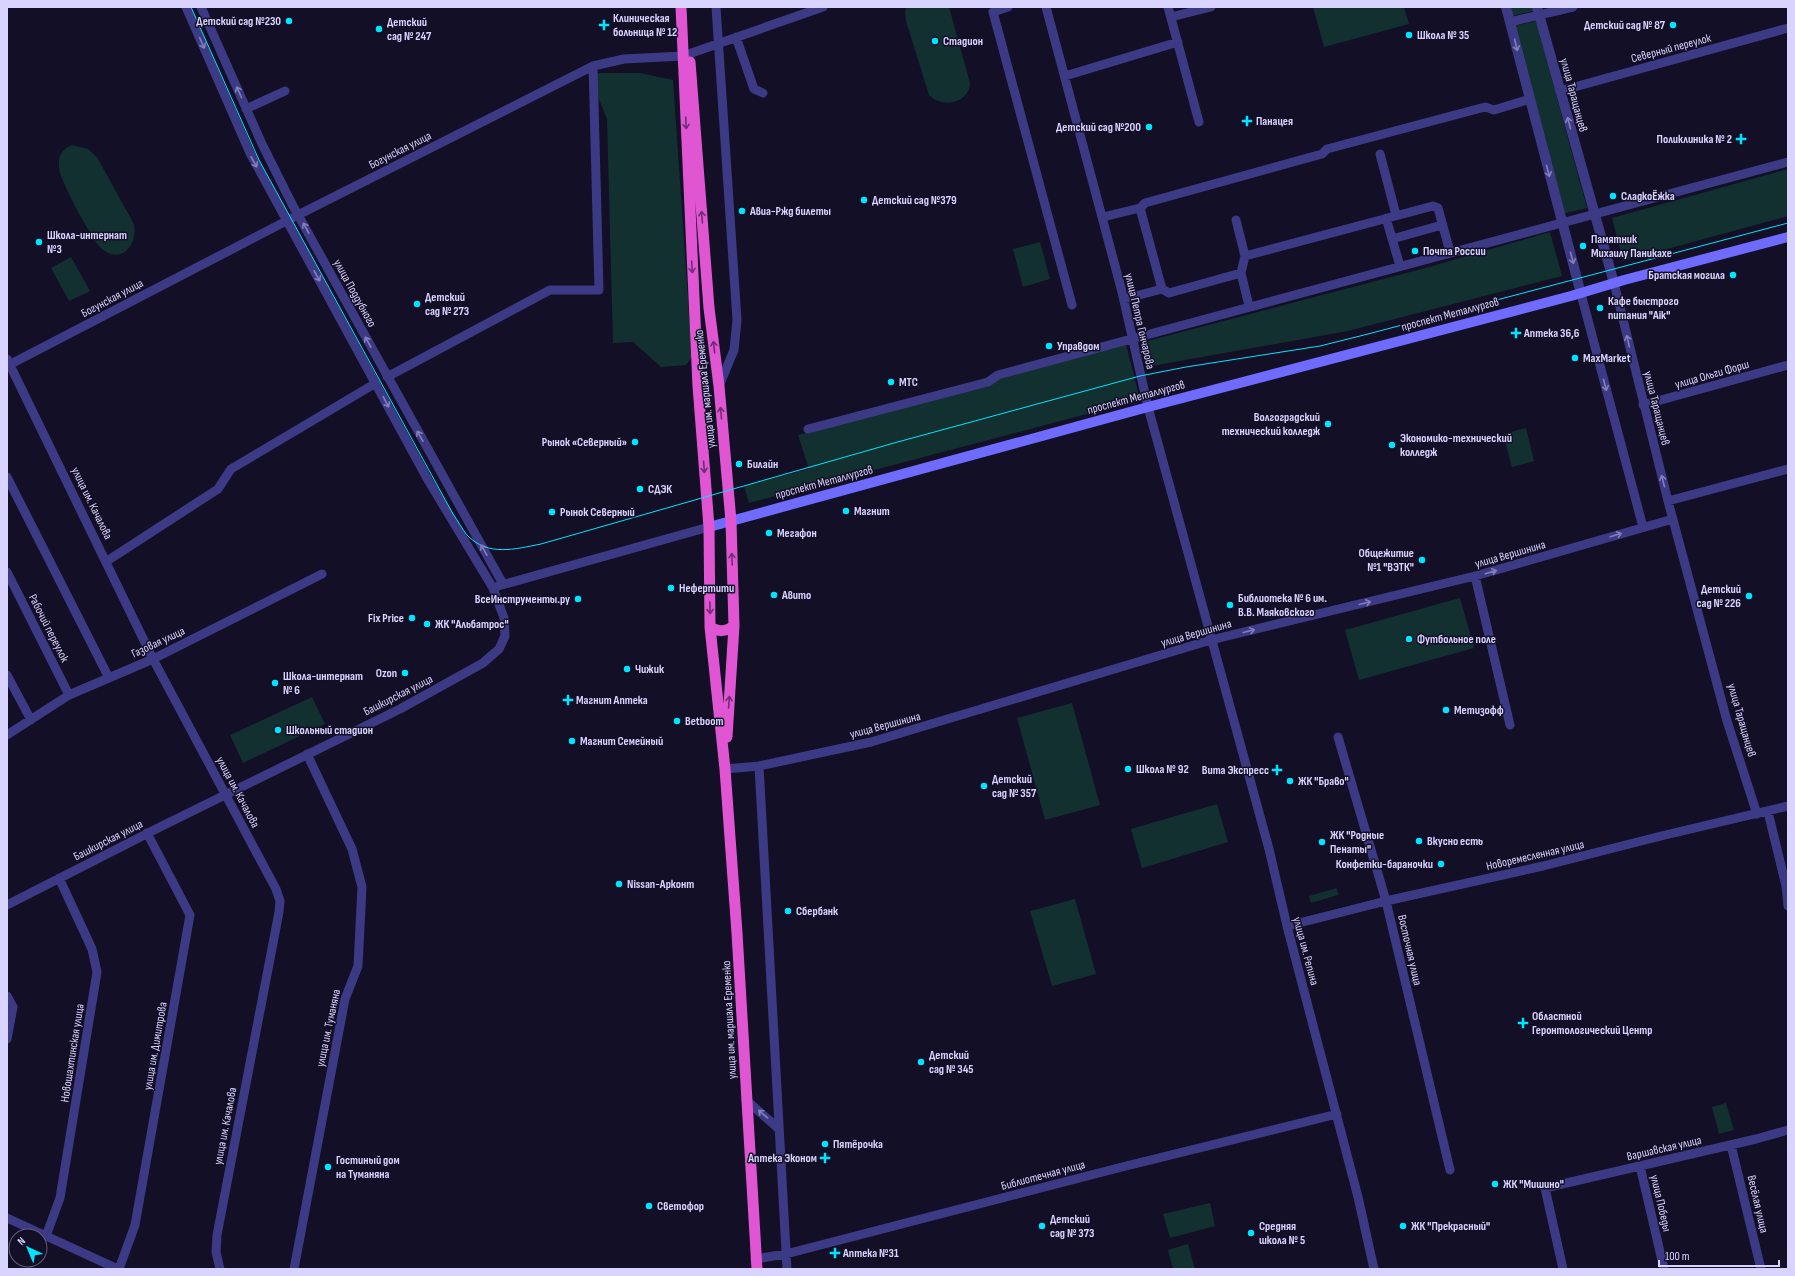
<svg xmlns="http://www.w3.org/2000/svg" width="1795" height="1276" viewBox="0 0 1795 1276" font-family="'Sofia Sans Condensed',sans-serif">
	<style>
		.green { fill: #12302f }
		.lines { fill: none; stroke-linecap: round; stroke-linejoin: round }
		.minor { stroke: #3d3a85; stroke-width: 9 }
		.tertiary { stroke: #3d3a85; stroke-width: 10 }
		.secondary { stroke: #6f6bff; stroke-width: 10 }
		.trunk { stroke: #e055d1; stroke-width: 11 }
		.tram { stroke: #00e5ff; stroke-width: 1 }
		.oneway { stroke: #837fbc }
		.oneway2 { stroke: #6f2e73 }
		.poi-dot { fill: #00e5ff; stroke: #130f26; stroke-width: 1.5 }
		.labels { text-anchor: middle; stroke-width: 3; stroke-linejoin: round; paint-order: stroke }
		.poi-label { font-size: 12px; font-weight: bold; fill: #d9d4ff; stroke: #130f26; text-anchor: start }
		.street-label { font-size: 12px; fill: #d9d4ff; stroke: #130f26 }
	</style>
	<rect width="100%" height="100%" fill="#130f26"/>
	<path class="green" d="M 906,7 L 949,7 L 970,83 C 969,103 943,109 929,95 L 906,21 L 905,13 Z
		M 1313,7 L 1404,7 L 1409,24 L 1324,47 Z
		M 1509,7 L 1533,7 L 1534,11 L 1512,16 Z
		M 1536,21 L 1587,208 L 1563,214 L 1514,26 Z
		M 599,73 L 640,73 L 673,80 L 692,357 L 686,365 L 661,367 L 633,342 L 613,343 L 607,119 L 591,80 Z
		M 72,145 L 88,149 L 97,157 L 134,224 C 138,245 121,265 102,249 C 92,241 64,186 60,173 C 59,169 59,164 59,160 C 60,152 65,148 72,145 Z
		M 1788,169 L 1788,216 L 1623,261 L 1612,218 Z
		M 1550,232 L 1562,276 L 1348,331 L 1146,367 L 1140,343 L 1429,267 Z
		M 1040,242 L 1050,279 L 1023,287 L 1013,249 Z
		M 71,257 L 90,291 L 69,301 L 51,268 Z
		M 1126,344 L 1140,400 L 749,503 L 744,486 L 809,469 L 798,435 Z
		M 1526,428 L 1534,461 L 1512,467 L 1503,434 Z
		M 1460,598 L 1474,648 L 1359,680 L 1345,630 Z
		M 312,697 L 325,724 L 243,763 L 230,735 Z
		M 1072,703 L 1100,805 L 1045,820 L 1017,718 Z
		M 1217,804 L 1228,842 L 1142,868 L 1131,829 Z
		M 1337,888 L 1338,895 L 1311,903 L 1309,896 Z
		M 1075,899 L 1096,974 L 1052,986 L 1030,911 Z
		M 1726,1103 L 1734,1130 L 1719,1134 L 1712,1107 Z
		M 1210,1203 L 1215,1226 L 1170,1238 L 1163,1214 Z
		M 1188,1244 L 1195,1269 L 1173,1269 L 1168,1250 Z"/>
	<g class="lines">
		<path class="minor" d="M 201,7 L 262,144 L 293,206 L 503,584
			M 716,7 L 737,320 L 734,350 L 719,386
			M 1008,7 L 993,12 L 1072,305
			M 1046,7 L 1122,292 L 1148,407 L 1269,849 L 1287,926 L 1358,1197 L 1374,1269
			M 1168,7 L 1199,122
			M 1171,17 L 1211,7
			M 1510,22 L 1573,7
			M 736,37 L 754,89 L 763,93
			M 1065,76 L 1178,42
			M 1560,91 L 1788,28
			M 246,109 L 285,91
			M 1380,154 L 1396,215
			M 1140,208 L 1162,289 L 1169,293 L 1241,273
			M 1103,217 L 1140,208 L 1145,203 L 1322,154 L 1327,149 L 1485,107 L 1494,110 L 1530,99
			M 1386,218 L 1400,266
			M 1236,220 L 1245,256 L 1241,273 L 1249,306
			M 1392,239 L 1442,225
			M 1245,256 L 1433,206 L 1438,208 L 1450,252
			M 1614,283 L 1668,501 L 1727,721 L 1757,814
			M 1581,294 L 1643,527
			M 1124,299 L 1162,289
			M 7,359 L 153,659 L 276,889 L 280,901 L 279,912 L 217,1235 L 216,1252 L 220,1269
			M 7,366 L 294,217 L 593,66 L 624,59 L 683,56 L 823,7
			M 387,377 L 550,290 L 599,290 L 593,66
			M 1643,405 L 1788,365
			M 808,429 L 988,382 L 998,375 L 1788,162
			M 7,477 L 109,678
			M 1668,501 L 1788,469
			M 107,561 L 218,489 L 231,469 L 376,383
			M 7,572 L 69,695
			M 1475,576 L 1510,725
			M 498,586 L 709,527
			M 7,675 L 31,720
			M 7,735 L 69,695 L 153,659 L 322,574
			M 1338,737 L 1386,901 L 1450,1170
			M 759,766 L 787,1269
			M 725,769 L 759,766 L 871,742 L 1211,640 L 1475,576 L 1673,519
			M 1768,812 L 1786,886 L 1788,906
			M 7,905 L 162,826 L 400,709 L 483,663 L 499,649 L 505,636 L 504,618 L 493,588 L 428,480 L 250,153 L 186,7
			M 1287,926 L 1386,901 L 1543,866 L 1661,836 L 1788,806
			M 7,996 L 13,1007 L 7,1039
			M 746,1100 L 779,1129
			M 1731,1145 L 1761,1269
			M 1640,1166 L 1664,1269
			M 7,1218 L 118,1269
			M 46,1236 L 60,1198 L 97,972 L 92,949 L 59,878
			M 755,1259 L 786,1254 L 1122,1167 L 1337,1114
			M 119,1269 L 135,1225 L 190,915 L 147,833
			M 294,1269 L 345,999 L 358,966 L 362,887 L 352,849 L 307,754
			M 1563,1269 L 1545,1188 L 1756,1139 L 1788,1130"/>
		<path class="tertiary" d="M 1506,7 L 1581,294
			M 1537,7 L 1614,283"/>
		<path class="secondary" d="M 709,527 L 1148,407 L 1571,296 L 1624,280 L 1788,237"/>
		<path class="trunk" d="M 681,7 L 698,386 L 709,527 L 710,627 L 725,769 L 737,933 L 757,1269
			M 690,62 L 709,308 L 719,386 L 731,521 L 734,626 L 727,737
			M 710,627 C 719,632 725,632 734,626"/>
		<path class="tram" d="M 191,7 L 259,160 L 453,514 C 458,521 462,529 467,535 C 488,557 515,549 541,544 L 894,443 L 1140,376 L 1186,367 L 1320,346 L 1368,334 L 1788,223"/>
	</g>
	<defs><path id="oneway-shaft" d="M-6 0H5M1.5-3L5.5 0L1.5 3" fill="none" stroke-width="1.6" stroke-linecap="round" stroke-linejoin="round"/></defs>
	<g class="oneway">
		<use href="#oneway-shaft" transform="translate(202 43) rotate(66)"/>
		<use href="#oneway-shaft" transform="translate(1516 45) rotate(76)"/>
		<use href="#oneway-shaft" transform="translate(239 92) rotate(-114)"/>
		<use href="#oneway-shaft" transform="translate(1569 123) rotate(-105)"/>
		<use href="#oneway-shaft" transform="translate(254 162) rotate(61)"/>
		<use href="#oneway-shaft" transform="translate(1548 171) rotate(75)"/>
		<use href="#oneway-shaft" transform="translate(306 228) rotate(-119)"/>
		<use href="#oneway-shaft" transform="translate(1572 258) rotate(75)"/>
		<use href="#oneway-shaft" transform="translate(317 276) rotate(61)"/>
		<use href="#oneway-shaft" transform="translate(1628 341) rotate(-103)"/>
		<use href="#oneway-shaft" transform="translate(368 342) rotate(-119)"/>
		<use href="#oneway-shaft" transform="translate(1605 385) rotate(75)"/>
		<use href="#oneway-shaft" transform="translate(386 402) rotate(62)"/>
		<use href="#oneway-shaft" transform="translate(420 436) rotate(-119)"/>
		<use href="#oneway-shaft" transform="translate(1663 481) rotate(-104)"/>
		<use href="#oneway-shaft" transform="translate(1616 535) rotate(-17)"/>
		<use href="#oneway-shaft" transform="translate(484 550) rotate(-119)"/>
		<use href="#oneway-shaft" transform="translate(1491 572) rotate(-16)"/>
		<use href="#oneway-shaft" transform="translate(1365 603) rotate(-14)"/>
		<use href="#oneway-shaft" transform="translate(1249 631) rotate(-14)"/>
		<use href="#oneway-shaft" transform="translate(763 1114) rotate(-139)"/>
	</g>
	<g class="oneway2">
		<use href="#oneway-shaft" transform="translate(686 123) rotate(87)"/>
		<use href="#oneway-shaft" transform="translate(702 217) rotate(-94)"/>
		<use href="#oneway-shaft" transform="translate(692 267) rotate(87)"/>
		<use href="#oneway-shaft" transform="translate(714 347) rotate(-97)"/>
		<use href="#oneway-shaft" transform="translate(721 413) rotate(-95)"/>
		<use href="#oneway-shaft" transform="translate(704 467) rotate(86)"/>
		<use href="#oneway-shaft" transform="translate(732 559) rotate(-92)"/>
		<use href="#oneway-shaft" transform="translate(710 608) rotate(89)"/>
		<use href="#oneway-shaft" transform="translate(729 702) rotate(-86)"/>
	</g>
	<g class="poi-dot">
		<circle cx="289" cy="21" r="4"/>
		<path d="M602 19h4v4h4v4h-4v4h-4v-4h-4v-4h4z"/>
		<circle cx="1673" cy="25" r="4"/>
		<circle cx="379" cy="29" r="4"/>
		<circle cx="1409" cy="35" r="4"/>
		<circle cx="935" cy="41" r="4"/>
		<path d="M1245 115h4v4h4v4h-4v4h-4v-4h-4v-4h4z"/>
		<circle cx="1149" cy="127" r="4"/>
		<path d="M1739 133h4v4h4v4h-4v4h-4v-4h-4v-4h4z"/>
		<circle cx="1613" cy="196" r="4"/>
		<circle cx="864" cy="200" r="4"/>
		<circle cx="742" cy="211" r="4"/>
		<circle cx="39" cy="242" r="4"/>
		<circle cx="1583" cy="246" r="4"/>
		<circle cx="1415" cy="251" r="4"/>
		<circle cx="1733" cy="275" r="4"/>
		<circle cx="417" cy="304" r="4"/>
		<circle cx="1600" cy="308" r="4"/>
		<path d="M1514 327h4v4h4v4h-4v4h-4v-4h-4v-4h4z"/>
		<circle cx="1049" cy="346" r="4"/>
		<circle cx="1575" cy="358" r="4"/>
		<circle cx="891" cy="382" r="4"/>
		<circle cx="1328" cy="424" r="4"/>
		<circle cx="635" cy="442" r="4"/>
		<circle cx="1392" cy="445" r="4"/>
		<circle cx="739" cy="464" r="4"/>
		<circle cx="640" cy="489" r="4"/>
		<circle cx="846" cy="511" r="4"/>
		<circle cx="552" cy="512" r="4"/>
		<circle cx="769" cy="533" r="4"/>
		<circle cx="1422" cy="560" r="4"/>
		<circle cx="671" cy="588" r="4"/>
		<circle cx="774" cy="595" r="4"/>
		<circle cx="1749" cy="596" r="4"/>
		<circle cx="578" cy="599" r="4"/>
		<circle cx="1230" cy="605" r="4"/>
		<circle cx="412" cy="618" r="4"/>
		<circle cx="427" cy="624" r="4"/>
		<circle cx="1409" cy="639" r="4"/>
		<circle cx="627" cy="669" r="4"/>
		<circle cx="405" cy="673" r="4"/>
		<circle cx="275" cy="683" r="4"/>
		<path d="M566 694h4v4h4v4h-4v4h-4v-4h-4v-4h4z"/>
		<circle cx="1446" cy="710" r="4"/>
		<circle cx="677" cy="721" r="4"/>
		<circle cx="278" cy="730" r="4"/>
		<circle cx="572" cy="741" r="4"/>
		<circle cx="1128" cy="769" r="4"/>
		<path d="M1275 764h4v4h4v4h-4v4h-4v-4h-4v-4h4z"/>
		<circle cx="1290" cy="781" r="4"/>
		<circle cx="984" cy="786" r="4"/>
		<circle cx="1419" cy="841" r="4"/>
		<circle cx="1322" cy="842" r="4"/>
		<circle cx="1441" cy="864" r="4"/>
		<circle cx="619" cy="884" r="4"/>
		<circle cx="788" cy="911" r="4"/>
		<path d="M1521 1017h4v4h4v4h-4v4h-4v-4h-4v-4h4z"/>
		<circle cx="921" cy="1062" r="4"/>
		<circle cx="825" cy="1144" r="4"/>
		<path d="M823 1152h4v4h4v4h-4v4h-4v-4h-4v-4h4z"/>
		<circle cx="328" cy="1167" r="4"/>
		<circle cx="1495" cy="1184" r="4"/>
		<circle cx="649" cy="1206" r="4"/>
		<circle cx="1042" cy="1226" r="4"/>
		<circle cx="1403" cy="1226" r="4"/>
		<circle cx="1251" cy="1233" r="4"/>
		<path d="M833 1247h4v4h4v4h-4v4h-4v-4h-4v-4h4z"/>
	</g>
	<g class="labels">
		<g class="poi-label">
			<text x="613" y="22">Клиническая<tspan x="613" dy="14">больница № 12</tspan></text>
			<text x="281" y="25" text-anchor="end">Детский сад №230</text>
			<text x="387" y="26">Детский<tspan x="387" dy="14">сад № 247</tspan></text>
			<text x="1665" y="29" text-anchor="end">Детский сад № 87</text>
			<text x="1417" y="39">Школа № 35</text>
			<text x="943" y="45">Стадион</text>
			<text x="1256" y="125">Панацея</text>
			<text x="1141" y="131" text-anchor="end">Детский сад №200</text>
			<text x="1732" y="143" text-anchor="end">Поликлиника № 2</text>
			<text x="1621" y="200">СладкоЁжка</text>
			<text x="872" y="204">Детский сад №379</text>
			<text x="750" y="215">Авиа-Ржд билеты</text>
			<text x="47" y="239">Школа-интернат<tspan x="47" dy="14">№3</tspan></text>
			<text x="1591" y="243">Памятник<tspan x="1591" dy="14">Михаилу Паникахе</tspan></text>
			<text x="1423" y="255">Почта России</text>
			<text x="1725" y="279" text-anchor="end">Братская могила</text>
			<text x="425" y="301">Детский<tspan x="425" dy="14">сад № 273</tspan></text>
			<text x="1608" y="305">Кафе быстрого<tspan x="1608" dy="14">питания "Aik"</tspan></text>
			<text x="1524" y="337">Аптека 36,6</text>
			<text x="1057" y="350">Управдом</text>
			<text x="1583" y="362">MaxMarket</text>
			<text x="899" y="386">МТС</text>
			<text x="1320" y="421" text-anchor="end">Волгоградский<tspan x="1320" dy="14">технический колледж</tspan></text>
			<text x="1400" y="442">Экономико-технический<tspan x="1400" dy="14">колледж</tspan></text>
			<text x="627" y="446" text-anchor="end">Рынок «Северный»</text>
			<text x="747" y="468">Билайн</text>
			<text x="648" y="493">СДЭК</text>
			<text x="854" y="515">Магнит</text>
			<text x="560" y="516">Рынок Северный</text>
			<text x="777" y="537">Мегафон</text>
			<text x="1414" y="557" text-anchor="end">Общежитие<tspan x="1414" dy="14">№1 "ВЭТК"</tspan></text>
			<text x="679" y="592">Нефертити</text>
			<text x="1741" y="593" text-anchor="end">Детский<tspan x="1741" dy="14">сад № 226</tspan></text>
			<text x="782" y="599">Авито</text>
			<text x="1238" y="602">Библиотека № 6 им.<tspan x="1238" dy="14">В.В. Маяковского</tspan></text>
			<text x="570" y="603" text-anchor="end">ВсеИнструменты.ру</text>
			<text x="404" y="622" text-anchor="end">Fix Price</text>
			<text x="435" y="628">ЖК "Альбатрос"</text>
			<text x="1417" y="643">Футбольное поле</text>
			<text x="635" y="673">Чижик</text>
			<text x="397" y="677" text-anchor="end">Ozon</text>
			<text x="283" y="680">Школа-интернат<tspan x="283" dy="14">№ 6</tspan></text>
			<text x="576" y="704">Магнит Аптека</text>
			<text x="1454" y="714">Метизофф</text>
			<text x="685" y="725">Betboom</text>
			<text x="286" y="734">Школьный стадион</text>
			<text x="580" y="745">Магнит Семейный</text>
			<text x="1136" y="773">Школа № 92</text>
			<text x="1269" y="774" text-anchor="end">Вита Экспресс</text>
			<text x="992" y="783">Детский<tspan x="992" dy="14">сад № 357</tspan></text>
			<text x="1298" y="785">ЖК "Браво"</text>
			<text x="1330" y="839">ЖК "Родные<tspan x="1330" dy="14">Пенаты"</tspan></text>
			<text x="1427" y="845">Вкусно есть</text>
			<text x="1433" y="868" text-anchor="end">Конфетки-бараночки</text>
			<text x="627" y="888">Nissan-Арконт</text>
			<text x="796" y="915">Сбербанк</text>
			<text x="1532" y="1020">Областной<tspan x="1532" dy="14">Геронтологический Центр</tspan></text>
			<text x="929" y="1059">Детский<tspan x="929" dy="14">сад № 345</tspan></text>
			<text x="833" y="1148">Пятёрочка</text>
			<text x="817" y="1162" text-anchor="end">Аптека Эконом</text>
			<text x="336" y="1164">Гостиный дом<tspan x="336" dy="14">на Туманяна</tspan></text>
			<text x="1503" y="1188">ЖК "Мишино"</text>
			<text x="657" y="1210">Светофор</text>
			<text x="1050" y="1223">Детский<tspan x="1050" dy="14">сад № 373</tspan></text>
			<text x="1259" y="1230">Средняя<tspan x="1259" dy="14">школа № 5</tspan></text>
			<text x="1411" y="1230">ЖК "Прекрасный"</text>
			<text x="843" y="1257">Аптека №31</text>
		</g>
		<g class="street-label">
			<text transform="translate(1671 48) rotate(-15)" y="4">Северный переулок</text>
			<text transform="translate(1574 95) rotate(75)" y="4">улица Таращанцев</text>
			<text transform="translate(400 150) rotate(-27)" y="4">Богунская улица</text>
			<text transform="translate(355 293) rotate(61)" y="4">улица Поддубного</text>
			<text transform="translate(112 298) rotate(-28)" y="4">Богунская улица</text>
			<text transform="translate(1450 314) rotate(-15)" y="4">проспект Металлургов</text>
			<text transform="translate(1140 321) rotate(77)" y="4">улица Петра Гончарова</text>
			<text transform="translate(1712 374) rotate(-16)" y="4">улица Ольги Форш</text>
			<text transform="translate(705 389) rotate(-96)" y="4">улица им. маршала Еременко</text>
			<text transform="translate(1136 397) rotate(-15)" y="4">проспект Металлургов</text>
			<text transform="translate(1657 408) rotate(76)" y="4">улица Таращанцев</text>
			<text transform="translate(824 482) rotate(-15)" y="4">проспект Металлургов</text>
			<text transform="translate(92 503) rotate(64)" y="4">улица им. Качалова</text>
			<text transform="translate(1510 554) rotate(-16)" y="4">улица Вершинина</text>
			<text transform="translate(49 628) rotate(63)" y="4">Рабочий переулок</text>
			<text transform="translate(1196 633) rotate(-16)" y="4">улица Вершинина</text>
			<text transform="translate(158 642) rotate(-25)" y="4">Газовая улица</text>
			<text transform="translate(398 695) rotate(-27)" y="4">Башкирская улица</text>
			<text transform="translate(1742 720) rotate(74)" y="4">улица Таращанцев</text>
			<text transform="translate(885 725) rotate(-15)" y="4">улица Вершинина</text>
			<text transform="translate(238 792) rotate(62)" y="4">улица им. Качалова</text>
			<text transform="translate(108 840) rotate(-27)" y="4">Башкирская улица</text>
			<text transform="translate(1535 855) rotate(-13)" y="4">Новоремесленная улица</text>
			<text transform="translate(1410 950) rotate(77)" y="4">Восточная улица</text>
			<text transform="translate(1306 951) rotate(75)" y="4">улица им. Репина</text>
			<text transform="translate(729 1020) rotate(-93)" y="4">улица им. маршала Еременко</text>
			<text transform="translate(328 1028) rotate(-78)" y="4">улица им. Туманяна</text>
			<text transform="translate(155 1046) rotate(-80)" y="4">улица им. Димитрова</text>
			<text transform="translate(72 1053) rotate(-81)" y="4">Новошахтинская улица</text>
			<text transform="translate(225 1126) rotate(-79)" y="4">улица им. Качалова</text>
			<text transform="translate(1664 1148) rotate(-13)" y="4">Варшавская улица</text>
			<text transform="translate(1043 1175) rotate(-15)" y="4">Библиотечная улица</text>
			<text transform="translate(1661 1203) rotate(77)" y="4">улица Победы</text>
			<text transform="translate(1758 1204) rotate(77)" y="4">Весёлая улица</text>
		</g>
	</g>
	<rect width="1795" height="1276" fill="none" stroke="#d9d4ff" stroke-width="16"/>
	<g transform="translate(28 1248) rotate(316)"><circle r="19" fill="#130f26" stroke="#625e7d"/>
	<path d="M0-3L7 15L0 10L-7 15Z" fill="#00e5ff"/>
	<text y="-6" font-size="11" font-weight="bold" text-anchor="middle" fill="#d9d4ff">N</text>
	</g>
	<path d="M1659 1260v6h120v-6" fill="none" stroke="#d9d4ff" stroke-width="2"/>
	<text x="1665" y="1260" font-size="12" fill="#d9d4ff" stroke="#130f26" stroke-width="3" paint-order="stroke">100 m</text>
</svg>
